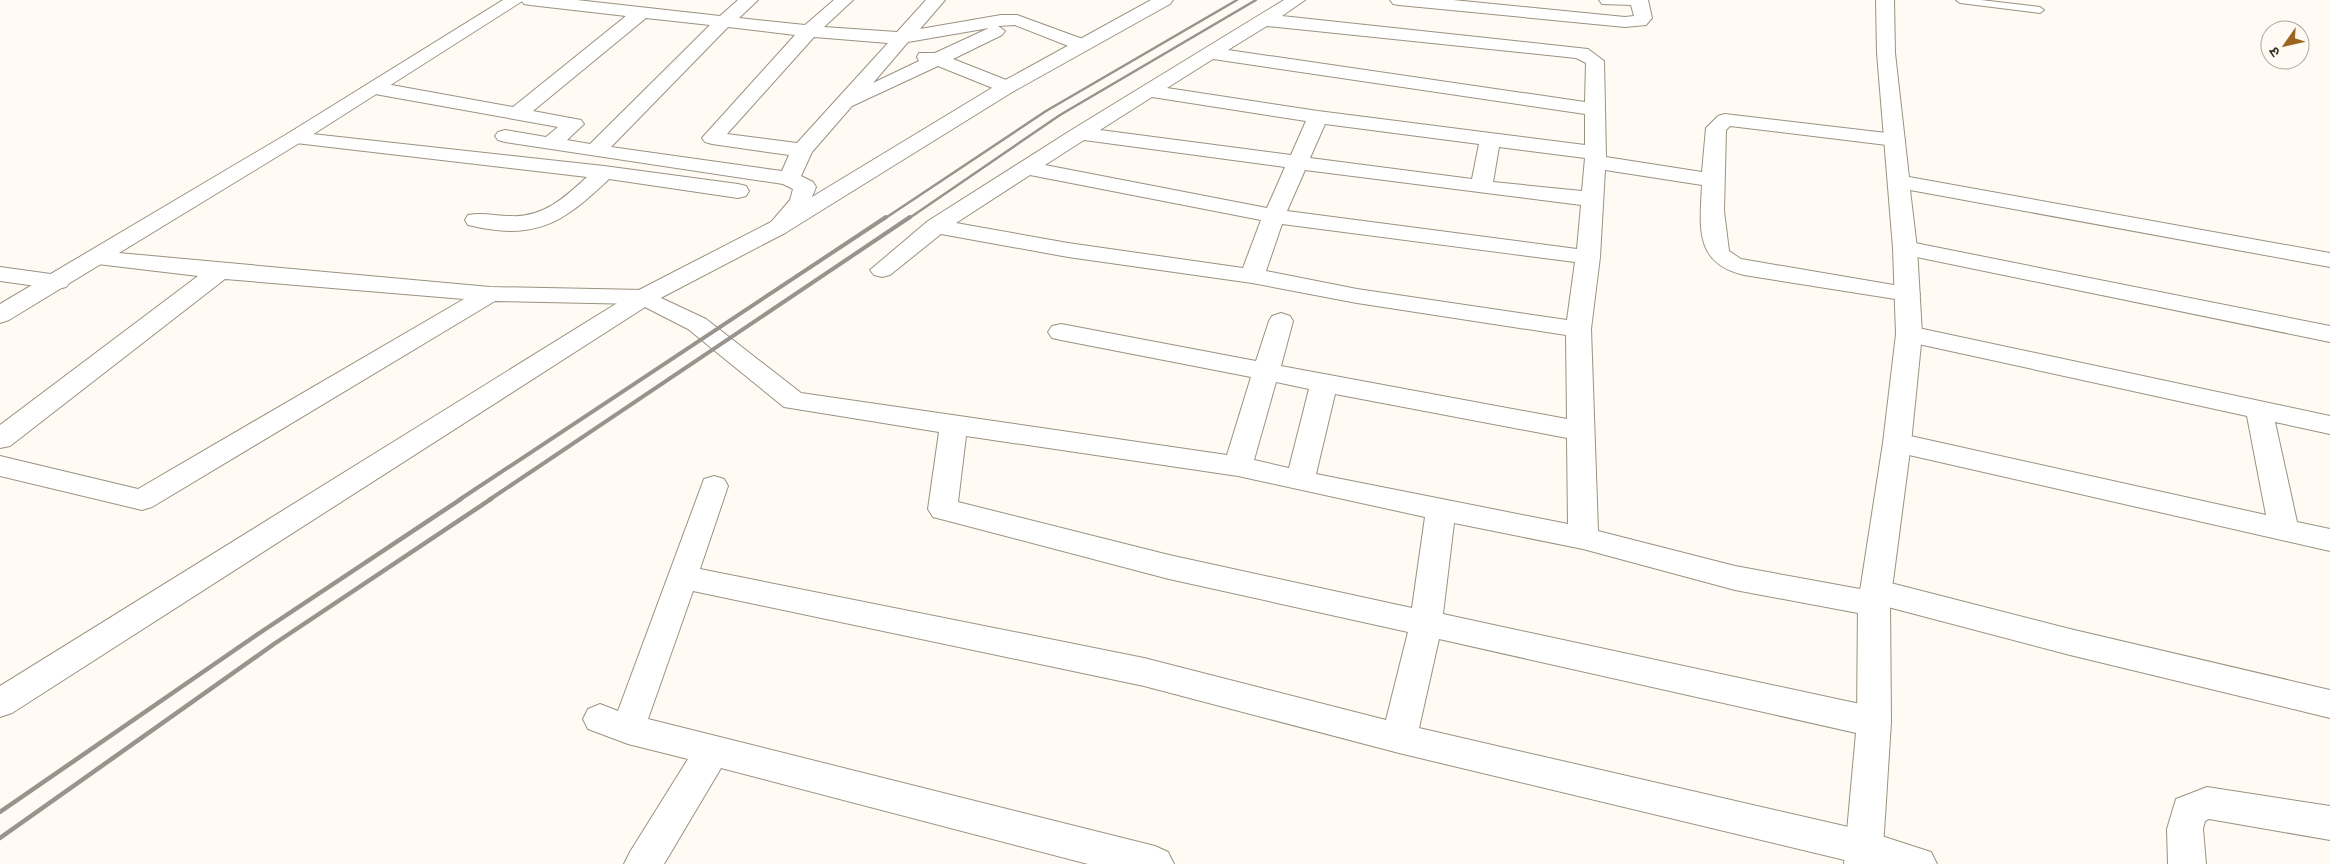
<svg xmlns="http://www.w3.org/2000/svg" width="2330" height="864" viewBox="0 0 2330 864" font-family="Rubik,'Noto Sans Devanagari',sans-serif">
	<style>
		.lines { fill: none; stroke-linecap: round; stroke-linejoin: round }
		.service-casing { stroke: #9b9280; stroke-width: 2 }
		.minor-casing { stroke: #9b9280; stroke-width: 2 }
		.tertiary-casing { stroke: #9b9280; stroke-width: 2 }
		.service { fill: #fff; fill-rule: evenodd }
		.minor { fill: #fff; fill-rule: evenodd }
		.tertiary { fill: #fff; fill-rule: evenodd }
		.rail-far2 { stroke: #98948d; stroke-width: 2.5 }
		.rail-far1 { stroke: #98948d; stroke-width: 4 }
		.rail { stroke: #98948d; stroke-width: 4.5 }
	</style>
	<rect width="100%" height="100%" fill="#fffaf3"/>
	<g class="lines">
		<g class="service-casing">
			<path id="service" d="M 1956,0 L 1981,0 L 2040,7 L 2044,10 L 2040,13 L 1960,3 Z"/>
		</g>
		<g class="minor-casing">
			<path id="minor" d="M 521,0 L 577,0 L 720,16 L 738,0 L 758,0 L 739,18 L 805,25 L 834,0 L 853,0 L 824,27 L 897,32 L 926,0 L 945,0 L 920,29 L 1001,15 L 1017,15 L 1088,41 L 1090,45 L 1088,49 L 1081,51 L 1015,25 L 998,26 L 1005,31 L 1002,35 L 953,59 L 1014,83 L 1017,87 L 1014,91 L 1000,91 L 938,66 L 852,106 L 812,152 L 801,176 L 813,182 L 816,187 C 811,201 798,225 785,233 C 780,236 774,234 769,233 L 766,228 L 790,200 L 793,189 L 783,184 L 505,142 L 498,140 L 495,136 L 498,132 L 505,130 L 546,137 L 558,127 L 375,94 L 368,92 L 365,88 L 368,84 L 375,82 L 513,107 L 626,16 L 530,5 L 524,4 ZM 646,18 L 710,25 L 590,144 L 567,140 L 584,124 L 581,120 L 533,111 ZM 728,27 L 795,35 L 702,138 L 705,142 L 712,144 L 789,155 L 782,171 L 611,147 ZM 989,28 L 935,53 L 919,53 L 917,57 L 919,61 L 873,83 L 908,42 ZM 814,37 L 888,43 L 797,143 L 727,134 Z
				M 1284,0 L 1305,0 L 1282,16 L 1588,49 L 1604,61 L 1606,157 L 1702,172 L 1706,128 L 1718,116 L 1725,114 L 1895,134 L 1902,136 L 1905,140 L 1902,144 L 1895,146 L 1730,126 L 1726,130 L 1724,211 L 1729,251 L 1741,259 L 1917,289 L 1920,294 L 1917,299 L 1908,301 L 1744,275 C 1694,263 1700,228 1702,185 L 1605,170 L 1600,257 L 1591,329 L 1598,531 L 1735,566 L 1860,589 L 1864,582 L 1875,579 L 2070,629 L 2330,690 L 2330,718 L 2070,655 L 1888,607 L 1885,613 L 1874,616 L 1735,590 L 1583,549 L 1454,523 L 1443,614 L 1874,707 L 1886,712 L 1891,722 L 1886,732 L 1874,737 L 1439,639 L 1419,728 L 1866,831 L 1931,852 L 1937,864 L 1861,864 L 1399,753 L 1144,686 L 693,591 L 648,719 L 1155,846 L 1168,852 L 1174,864 L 1088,864 L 721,768 L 664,864 L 624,864 L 630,852 L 688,759 L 628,744 L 588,729 L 583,719 L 588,709 L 600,704 L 618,711 L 704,479 L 714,476 L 724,479 L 728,486 L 700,569 L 1144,658 L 1386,720 L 1408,632 L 1169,579 L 933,517 L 928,509 L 939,432 L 784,407 L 688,329 L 639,304 L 495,301 L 152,507 L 142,510 L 0,476 L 0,456 L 138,489 L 464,299 L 225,279 L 10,446 L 0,448 L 0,425 L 198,276 L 89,263 L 85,258 L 89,253 L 97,251 L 490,287 L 644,290 L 706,319 L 801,393 L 1227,455 L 1251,377 L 1061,340 L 1052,338 L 1048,332 L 1052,326 L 1061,324 L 1256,361 L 1269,321 L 1272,316 L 1281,313 L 1290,316 L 1293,321 L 1281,366 L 1567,419 L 1566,335 L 1357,303 L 1252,283 L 1068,257 L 941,234 L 890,275 L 882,277 L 874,275 L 870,270 L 928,221 L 1073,129 ZM 1267,26 L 1576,58 L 1586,63 L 1585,102 L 1228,50 ZM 1213,59 L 1585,114 L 1585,145 L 1318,111 L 1167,88 ZM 1152,97 L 1306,121 L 1291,155 L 1100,130 ZM 1325,124 L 1479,144 L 1472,179 L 1310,158 ZM 1084,140 L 1285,167 L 1267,208 L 1045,165 ZM 1499,147 L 1585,158 L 1582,191 L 1493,182 ZM 1305,170 L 1581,205 L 1577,249 L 1287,211 ZM 1030,175 L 1261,220 L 1243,268 L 1068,243 L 956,223 ZM 1282,224 L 1575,262 L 1567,320 L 1357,289 L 1266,271 ZM 1276,382 L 1309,389 L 1289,468 L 1254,460 ZM 1335,394 L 1567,438 L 1568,524 L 1316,474 ZM 966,436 L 1238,476 L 1425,517 L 1412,608 L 1169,555 L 958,502 Z
				M 1390,0 L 1453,0 L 1625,17 L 1634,16 L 1631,5 L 1602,4 L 1599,0 L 1648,0 L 1652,18 L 1646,25 L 1625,27 L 1399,5 L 1393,4 Z
				M 294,132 L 604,166 L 738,184 L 746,186 L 749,191 L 746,196 L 738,198 L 609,179 C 562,224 535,241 468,225 L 465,220 L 468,215 C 482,212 496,216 510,216 C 543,218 564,198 587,177 L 287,142 L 284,138 L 287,134 Z
				M 1905,241 L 2330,326 L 2330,342 L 1897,253 L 1893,248 L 1897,243 Z
				M 0,267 L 58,275 L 66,277 L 70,282 L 66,287 L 58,289 L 0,281 Z
				M 1909,326 L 2330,416 L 2330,434 L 2275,422 L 2297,522 L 2330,529 L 2330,551 L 1887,450 L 1883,443 L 1887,436 L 1897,433 L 2266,515 L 2247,416 L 1900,340 L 1896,334 L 1900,328 Z
				M 2207,787 L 2330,806 L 2330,840 L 2209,819 L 2205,821 L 2203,829 L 2206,864 L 2168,864 L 2167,829 L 2176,799 Z"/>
		</g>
		<g class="tertiary-casing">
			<path id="tertiary" d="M 503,0 L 524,0 L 301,142 L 9,320 L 0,323 L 0,304 L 287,134 Z
				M 1151,0 L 1173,0 L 1170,4 L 1014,91 L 785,233 L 653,302 L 12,713 L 0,717 L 0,686 L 635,292 L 769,223 L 1000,83 Z
				M 1876,0 L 1894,0 L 1895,53 L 1909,177 L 2330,253 L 2330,267 L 1910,190 L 1917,248 L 1922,334 L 1911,443 L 1890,604 L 1891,722 L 1882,864 L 1844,864 L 1857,722 L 1858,604 L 1883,443 L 1896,334 L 1893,248 L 1877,53 Z"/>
		</g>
		<use href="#service" class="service"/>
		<use href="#minor" class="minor"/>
		<use href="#tertiary" class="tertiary"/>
		<path class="rail-far2" d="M 884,219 L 1046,111 L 1237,0
			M 908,219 L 1060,115 L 1256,0"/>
		<path class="rail-far1" d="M 459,500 L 886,217
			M 489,500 L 910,217"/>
		<path class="rail" d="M 0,812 L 258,634 L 461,499
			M 0,838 L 274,644 L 491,499"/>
	</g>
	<g transform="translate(2285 45) rotate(236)"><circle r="24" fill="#fffaf3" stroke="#aea9a2"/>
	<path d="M0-4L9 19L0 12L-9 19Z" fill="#9b641f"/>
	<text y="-8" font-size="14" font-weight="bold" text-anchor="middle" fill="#343029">उ</text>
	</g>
</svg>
